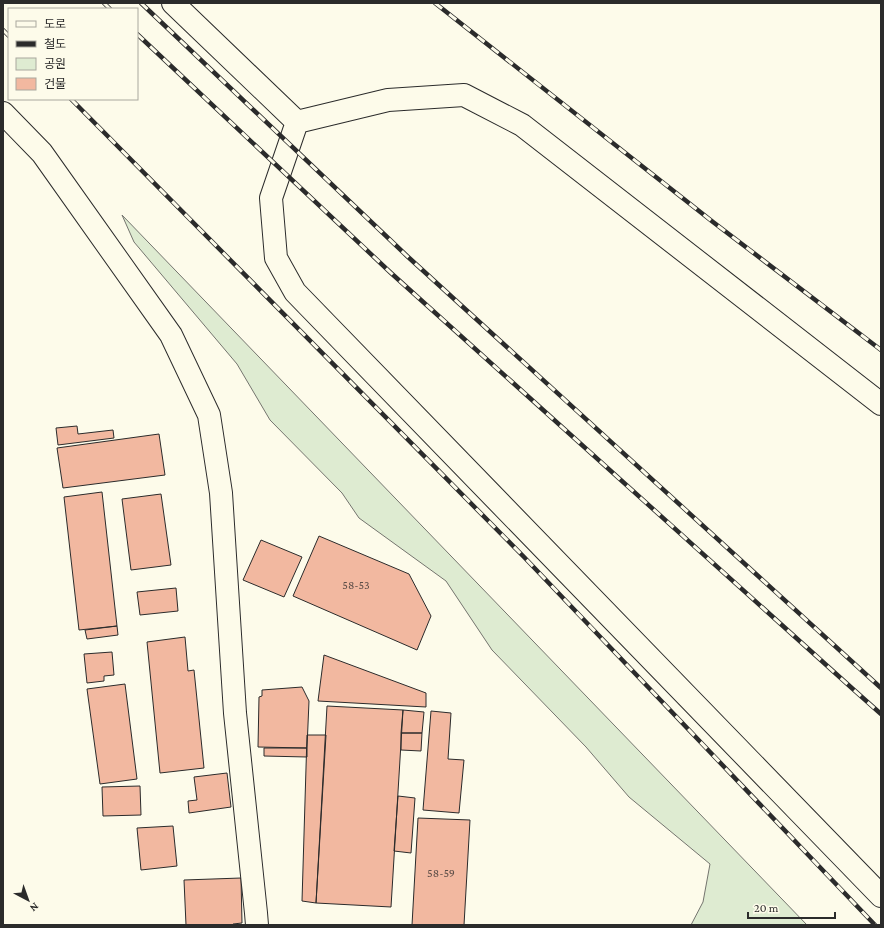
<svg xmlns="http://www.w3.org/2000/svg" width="884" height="928" viewBox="0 0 884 928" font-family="'Crimson Pro','Noto Sans KR',serif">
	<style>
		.green { fill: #deebd1; stroke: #74746e }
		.building { fill: #f2b8a0; stroke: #2b2b2b }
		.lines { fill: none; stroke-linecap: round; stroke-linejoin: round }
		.minor-casing { stroke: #2b2b2b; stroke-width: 24 }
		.minor { stroke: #fdfbea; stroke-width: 22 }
		.rail-casing { stroke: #2b2b2b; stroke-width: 4.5 }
		.rail { stroke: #fdfbea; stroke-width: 3; stroke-dasharray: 9; stroke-linecap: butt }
		.labels { text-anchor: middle; stroke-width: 3; stroke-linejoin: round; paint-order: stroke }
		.number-label { font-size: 12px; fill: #5d4e48 }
	</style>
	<rect width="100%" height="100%" fill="#fdfbea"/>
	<path class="green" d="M 122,215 L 807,925 L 691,925 L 703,902 L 710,864 L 629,797 L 586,747 L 492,650 L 446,581 L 359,518 L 342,493 L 270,420 L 237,364 L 134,242 Z"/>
	<path class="building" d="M 77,426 L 78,434 L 113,430 L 114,438 L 58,445 L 56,428 Z
		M 159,434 L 165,475 L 63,488 L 57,448 Z
		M 102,492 L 117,626 L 79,630 L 64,497 Z
		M 161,494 L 171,565 L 131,570 L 122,499 Z
		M 319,536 L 409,574 L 431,616 L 417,650 L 293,596 Z
		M 261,540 L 302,557 L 284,597 L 243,580 Z
		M 176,588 L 178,611 L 140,615 L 137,592 Z
		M 117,626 L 118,635 L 87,639 L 85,630 Z
		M 185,637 L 188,671 L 194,670 L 204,768 L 160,773 L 147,642 Z
		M 112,652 L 114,675 L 104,676 L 104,681 L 87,683 L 84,654 Z
		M 324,655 L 426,693 L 426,707 L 318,701 Z
		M 125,684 L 137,779 L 100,784 L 87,689 Z
		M 302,687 L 309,701 L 307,748 L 258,747 L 259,697 L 262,696 L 262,690 Z
		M 327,706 L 403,710 L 391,907 L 316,903 Z
		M 403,710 L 424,712 L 422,733 L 401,733 Z
		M 431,711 L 451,713 L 448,759 L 464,760 L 459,813 L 423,810 Z
		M 401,733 L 422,733 L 421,751 L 401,750 Z
		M 307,735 L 326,735 L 316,903 L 302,901 Z
		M 264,748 L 307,748 L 307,757 L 264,756 Z
		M 227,773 L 231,807 L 189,813 L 188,801 L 197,800 L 194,777 Z
		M 140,786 L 141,815 L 103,816 L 102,787 Z
		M 398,796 L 415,798 L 411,853 L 394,851 Z
		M 418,818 L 470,820 L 464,925 L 412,925 Z
		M 173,826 L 177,866 L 141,870 L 137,828 Z
		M 241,878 L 242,923 L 233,924 L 233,925 L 186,925 L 184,880 Z"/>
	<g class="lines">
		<g class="minor-casing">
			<path id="minor" d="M 173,3 L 297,122 L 271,198 L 276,258 L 295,292 L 881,896
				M 3,113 L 42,153 L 171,335 L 209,415 L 221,493 L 235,713 L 256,913 L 257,925
				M 297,122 L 388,100 L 464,95 L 522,125 L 881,404"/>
		</g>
		<use href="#minor" class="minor"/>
		<g class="rail-casing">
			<path id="rail" d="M 104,3 L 110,9
				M 141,3 L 407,256 L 881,688
				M 435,3 L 713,222 L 881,350
				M 3,30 L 9,36
				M 137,34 L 391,273 L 854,690 L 881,714
				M 71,99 L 524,557 L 875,925"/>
		</g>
		<use href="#rail" class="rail"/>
	</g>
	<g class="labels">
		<g class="number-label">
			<text x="356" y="589">58-53</text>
			<text x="441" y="877">58-59</text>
		</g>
	</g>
	<rect width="884" height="928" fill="none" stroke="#2b2b2b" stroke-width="8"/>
	<rect x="8" y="8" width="130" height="92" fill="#fdfbea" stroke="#a9a89e"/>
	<rect x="16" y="21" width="20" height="6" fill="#fdfbea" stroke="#a9a89e"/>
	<text x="44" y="28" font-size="12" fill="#2b2b2b">도로</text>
	<rect x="16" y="41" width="20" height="6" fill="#2b2b2b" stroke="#a9a89e"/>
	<text x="44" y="48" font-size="12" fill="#2b2b2b">철도</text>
	<rect x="16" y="58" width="20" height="12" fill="#deebd1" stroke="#a9a89e"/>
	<text x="44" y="68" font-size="12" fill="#2b2b2b">공원</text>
	<rect x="16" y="78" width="20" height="12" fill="#f2b8a0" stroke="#a9a89e"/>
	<text x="44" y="88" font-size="12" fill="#2b2b2b">건물</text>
	<g transform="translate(28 900) rotate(139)" stroke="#fdfbea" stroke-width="3" paint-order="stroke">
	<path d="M0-3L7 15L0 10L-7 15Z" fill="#2b2b2b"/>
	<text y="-6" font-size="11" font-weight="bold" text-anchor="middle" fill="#2b2b2b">N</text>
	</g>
	<path d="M748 912v6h87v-6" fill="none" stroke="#2b2b2b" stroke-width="2"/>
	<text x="754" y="912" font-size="12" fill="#2b2b2b" stroke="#fdfbea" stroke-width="3" paint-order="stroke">20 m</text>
</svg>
